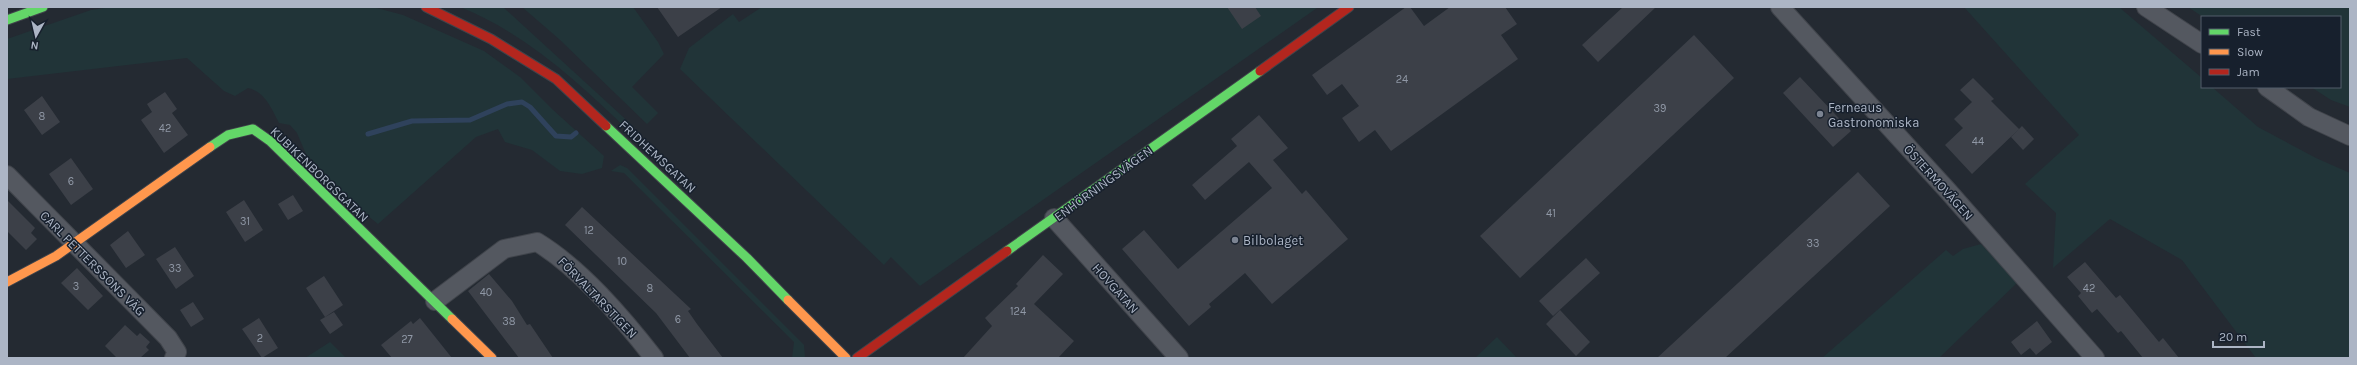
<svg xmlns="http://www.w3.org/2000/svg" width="2357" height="365" viewBox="0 0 2357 365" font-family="Karla,sans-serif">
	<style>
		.green { fill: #213438 }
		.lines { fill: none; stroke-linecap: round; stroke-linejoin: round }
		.stream { stroke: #2f425c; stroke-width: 5 }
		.building { fill: #3c4048 }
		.street-casing { stroke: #40444b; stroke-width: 20 }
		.fast-casing { stroke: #40444b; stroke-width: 11 }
		.slow-casing { stroke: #40444b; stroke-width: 11 }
		.jam-casing { stroke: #40444b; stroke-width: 11 }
		.street { stroke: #545860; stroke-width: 18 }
		.fast { stroke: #63d668; stroke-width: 9 }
		.slow { stroke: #ff974d; stroke-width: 9 }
		.jam { stroke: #b3261e; stroke-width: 9 }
		.poi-dot { fill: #7c8492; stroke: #17202d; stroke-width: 1.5 }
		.labels { text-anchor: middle; stroke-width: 3; stroke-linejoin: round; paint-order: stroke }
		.number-label { font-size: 11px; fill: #9098a6 }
		.poi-label { font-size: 13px; fill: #acb5c5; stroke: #17202d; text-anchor: start }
		.street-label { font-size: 13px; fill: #acb5c5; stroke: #17202d }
	</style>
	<rect width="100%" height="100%" fill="#242a32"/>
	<path class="green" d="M 111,7 L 373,7 L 403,15 L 484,51 L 520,77 L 552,109 L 604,156 L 602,168 L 582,174 L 560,171 L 532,150 L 505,142 L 498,129 L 476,137 L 378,224 L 352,203 L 306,154 L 297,133 L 290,125 L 279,123 C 271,108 265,92 248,88 L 235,96 L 224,91 L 187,58 L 7,79 L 7,39 L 91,10 Z
		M 460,7 L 503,7 L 633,126 L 634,129 L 630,132 C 579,83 527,34 460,7 Z
		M 522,7 L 633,7 L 658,42 L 664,54 L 632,87 L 658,113 L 647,124 L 559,39 Z
		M 762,7 L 1316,7 L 1317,8 L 920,286 L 891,257 L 884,265 L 680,69 L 689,48 L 733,14 L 739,22 Z
		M 1964,7 L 2119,7 L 2202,78 L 2202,87 L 2212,87 L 2258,127 L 2316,158 L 2350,173 L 2350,358 L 2256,358 L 2182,260 L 2110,219 L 2053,268 L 2056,213 L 2025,184 L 2079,135 Z
		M 2188,7 L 2350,7 L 2350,107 L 2331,100 L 2311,87 L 2340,87 L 2340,17 L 2203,17 Z
		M 620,165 L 627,168 L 804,345 L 805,358 L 792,358 L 794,342 L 624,173 L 611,171 Z
		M 1981,244 L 2018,282 L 1939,358 L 1822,358 L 1946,250 L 1953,256 L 1963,249 Z
		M 1497,337 L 1517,358 L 1475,358 Z
		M 330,342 L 346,358 L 305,358 Z"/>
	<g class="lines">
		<path class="stream" d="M 368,134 L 412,121 L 470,120 L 507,104 L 522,102 L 530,107 L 556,136 L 571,137 L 576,133"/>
	</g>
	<path class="building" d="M 657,7 L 722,7 L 678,37 Z
		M 1227,7 L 1255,7 L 1261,16 L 1242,29 Z
		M 1406,7 L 1410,7 L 1424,26 L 1450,7 L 1505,7 L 1517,24 L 1501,35 L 1518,59 L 1391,151 L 1375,130 L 1359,142 L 1342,118 L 1359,106 L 1342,84 L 1327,95 L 1312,75 Z
		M 1623,7 L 1656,7 L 1598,62 L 1582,45 Z
		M 1694,35 L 1734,78 L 1520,278 L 1480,236 Z
		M 1800,77 L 1851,131 L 1833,147 L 1783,93 Z
		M 1973,78 L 1994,99 L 1991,101 L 2019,129 L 1972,174 L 1945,145 L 1963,128 L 1954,119 L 1972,102 L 1960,90 Z
		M 165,92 L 177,109 L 172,113 L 188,135 L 164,153 L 141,120 L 152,112 L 147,104 Z
		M 42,96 L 60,122 L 42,135 L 24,110 Z
		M 1259,115 L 1288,148 L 1273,160 L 1302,194 L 1306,190 L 1348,239 L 1272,304 L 1245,273 L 1209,304 L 1211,307 L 1189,326 L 1122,249 L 1144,230 L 1178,269 L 1272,188 L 1249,162 L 1205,200 L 1192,185 L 1237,146 L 1231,139 Z
		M 2022,126 L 2034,139 L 2023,150 L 2011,137 Z
		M 71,158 L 93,189 L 71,205 L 49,174 Z
		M 1858,172 L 1890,206 L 1725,358 L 1657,358 Z
		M 293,195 L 303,211 L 288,220 L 278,204 Z
		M 7,200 L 35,228 L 31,233 L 37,239 L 26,250 L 7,231 Z
		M 244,200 L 263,230 L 245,242 L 226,212 Z
		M 582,207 L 691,309 L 688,311 L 697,324 L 723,358 L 690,358 L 656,313 L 565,225 Z
		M 128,231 L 145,255 L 126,268 L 110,245 Z
		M 175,247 L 194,276 L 176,289 L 156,259 Z
		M 1043,255 L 1063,274 L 1034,304 L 1074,341 L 1058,358 L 963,358 L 992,326 L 985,318 L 1018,286 L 1016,284 Z
		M 1586,258 L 1600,273 L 1553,316 L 1539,301 Z
		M 2085,262 L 2116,298 L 2120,295 L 2159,342 L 2163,338 L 2179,358 L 2143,358 L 2121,331 L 2118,333 L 2097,309 L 2092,313 L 2078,296 L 2081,293 L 2067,277 Z
		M 77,268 L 103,296 L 88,310 L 61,283 Z
		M 489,274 L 512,301 L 527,325 L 530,324 L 553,358 L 519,358 L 468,291 Z
		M 324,276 L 343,305 L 325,317 L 306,288 Z
		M 193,302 L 204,319 L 191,327 L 180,310 Z
		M 1560,310 L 1590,342 L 1576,356 L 1546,324 Z
		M 334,312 L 343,325 L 330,334 L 320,320 Z
		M 259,318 L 278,348 L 262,358 L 242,329 Z
		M 420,318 L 452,358 L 392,358 L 381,345 L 411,321 L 413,324 Z
		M 2037,321 L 2052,342 L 2036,355 L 2030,348 L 2021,355 L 2011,342 Z
		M 125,325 L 137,336 L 140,333 L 150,342 L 146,347 L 149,350 L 140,358 L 117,358 L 105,346 Z"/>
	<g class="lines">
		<g class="street-casing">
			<path id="street" d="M 1780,7 L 1948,191 L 2095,358
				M 2146,7 L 2202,44
				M 2267,87 L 2309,117 L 2350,136
				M 7,175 L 168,338 L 177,352 L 174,358
				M 1054,218 L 1179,358
				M 435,301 L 504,249 L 537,242 C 581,269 622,317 654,358"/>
		</g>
		<g class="fast-casing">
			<path id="fast" d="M 7,20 L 43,7
				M 606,126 L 747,258 L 788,300
				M 210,147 L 228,135 L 253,129 L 270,141 L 452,319
				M 1007,251 L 1260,71"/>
		</g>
		<g class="slow-casing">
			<path id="slow" d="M 7,282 L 56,256 L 210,147
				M 788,300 L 846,358
				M 452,319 L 492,358"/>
		</g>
		<g class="jam-casing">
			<path id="jam" d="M 426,7 L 491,39 L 556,79 L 606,126
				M 1260,71 L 1349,7
				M 857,358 L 1007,251"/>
		</g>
		<use href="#street" class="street"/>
		<use href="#fast" class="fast"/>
		<use href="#slow" class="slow"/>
		<use href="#jam" class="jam"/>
	</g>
	<g class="poi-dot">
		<circle cx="1820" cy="114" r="4"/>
		<circle cx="1235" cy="240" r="4"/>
	</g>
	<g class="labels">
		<g class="number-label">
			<text x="1402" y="83">24</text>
			<text x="1660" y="112">39</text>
			<text x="42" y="120">8</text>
			<text x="165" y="132">42</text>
			<text x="1978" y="145">44</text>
			<text x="71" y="185">6</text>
			<text x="1551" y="217">41</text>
			<text x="245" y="225">31</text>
			<text x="589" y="234">12</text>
			<text x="1813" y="247">33</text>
			<text x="622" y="265">10</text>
			<text x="175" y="272">33</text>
			<text x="76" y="290">3</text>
			<text x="650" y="292">8</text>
			<text x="2089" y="292">42</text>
			<text x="486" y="296">40</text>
			<text x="1018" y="315">124</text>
			<text x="678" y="323">6</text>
			<text x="509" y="325">38</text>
			<text x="260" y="342">2</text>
			<text x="407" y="343">27</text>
		</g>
		<g class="poi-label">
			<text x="1828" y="112">Ferneaus<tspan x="1828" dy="15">Gastronomiska</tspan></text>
			<text x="1243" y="245">Bilbolaget</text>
		</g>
		<g class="street-label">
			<text transform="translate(658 156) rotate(43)" y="5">FRIDHEMSGATAN</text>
			<text transform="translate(320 174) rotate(44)" y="5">KUBIKENBORGSGATAN</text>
			<text transform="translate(1939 182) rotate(48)" y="5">ÖSTERMOVÄGEN</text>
			<text transform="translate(1103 183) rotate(-36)" y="5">ENHÖRNINGSVÄGEN</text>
			<text transform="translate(93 263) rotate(45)" y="5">CARL PETTERSSONS VÄG</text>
			<text transform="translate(1116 288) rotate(48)" y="5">HOVGATAN</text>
			<text transform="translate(598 297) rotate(46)" y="5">FÖRVALTARSTIGEN</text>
		</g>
	</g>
	<rect width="2357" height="365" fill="none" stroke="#acb5c5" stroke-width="16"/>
	<rect x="2201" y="16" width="140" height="72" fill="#17202d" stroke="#535c6a"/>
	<rect x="2209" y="29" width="20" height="6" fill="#63d668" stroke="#535c6a"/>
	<text x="2237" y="36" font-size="12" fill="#acb5c5">Fast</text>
	<rect x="2209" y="49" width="20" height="6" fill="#ff974d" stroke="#535c6a"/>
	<text x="2237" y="56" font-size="12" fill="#acb5c5">Slow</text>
	<rect x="2209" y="69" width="20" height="6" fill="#b3261e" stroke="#535c6a"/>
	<text x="2237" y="76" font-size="12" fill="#acb5c5">Jam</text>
	<g transform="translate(36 36) rotate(188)" stroke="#17202d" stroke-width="3" paint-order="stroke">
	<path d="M0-3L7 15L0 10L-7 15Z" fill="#acb5c5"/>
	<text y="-6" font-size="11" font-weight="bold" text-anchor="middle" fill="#acb5c5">N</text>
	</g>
	<path d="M2213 341v6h51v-6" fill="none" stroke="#acb5c5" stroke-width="2"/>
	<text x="2219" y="341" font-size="12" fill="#acb5c5" stroke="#17202d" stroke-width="3" paint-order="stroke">20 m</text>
</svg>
